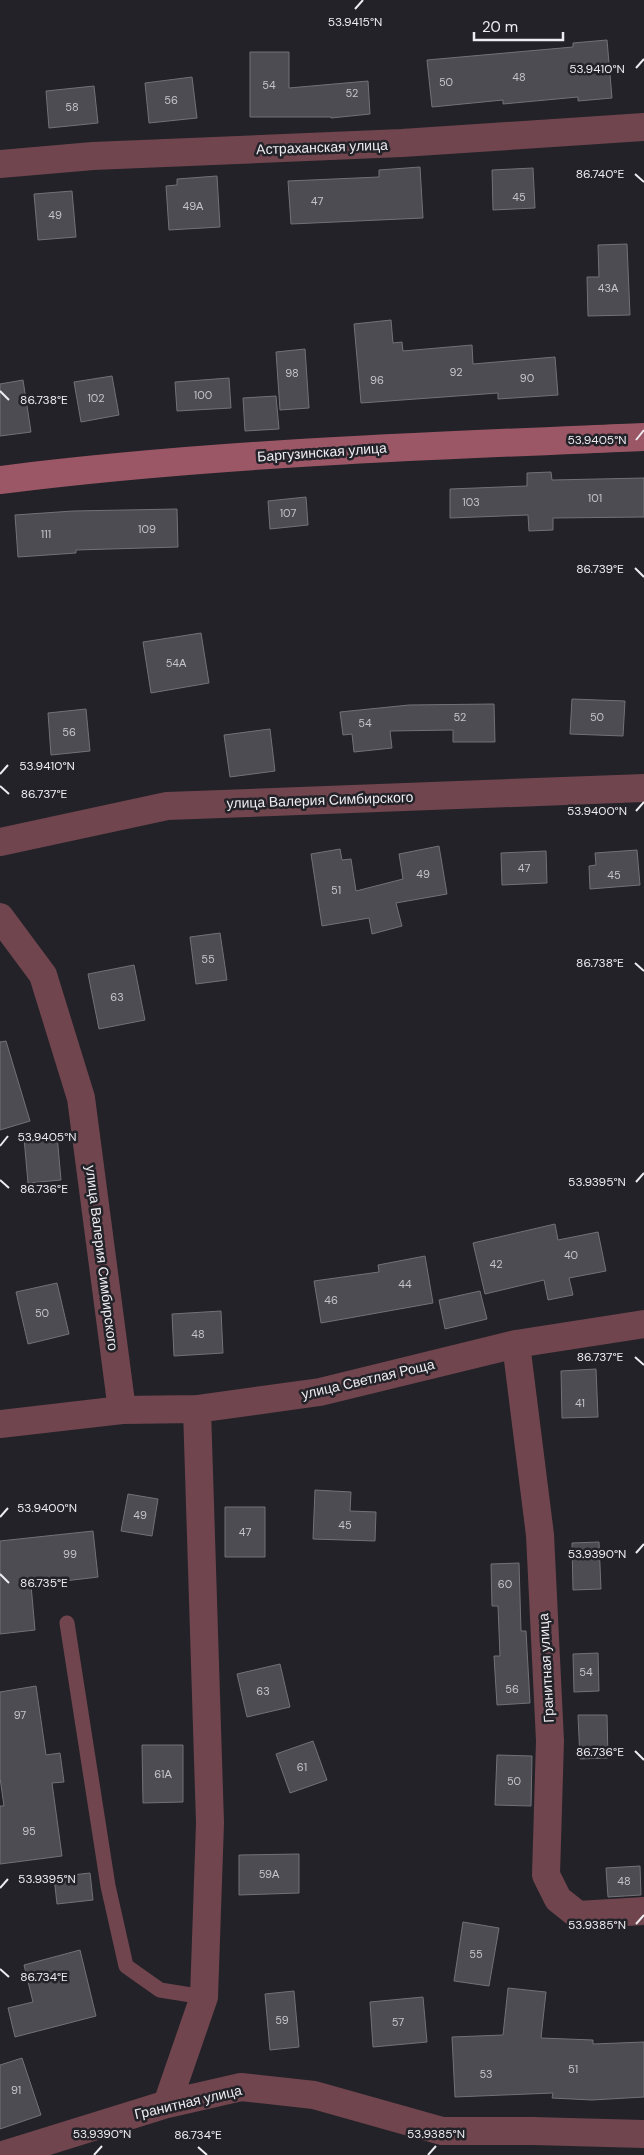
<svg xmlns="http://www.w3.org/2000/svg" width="644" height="2155" viewBox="0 0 644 2155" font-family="'DM Sans',sans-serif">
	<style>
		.building { fill: #4d4c52; stroke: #727178 }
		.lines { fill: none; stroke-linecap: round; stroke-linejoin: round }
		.lane { stroke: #70454e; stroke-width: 15 }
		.street { stroke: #70454e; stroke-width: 28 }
		.secondary { stroke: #9c5766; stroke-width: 28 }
		.ticks { fill: none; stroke: #edecf0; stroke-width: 2 }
		.labels { text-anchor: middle; stroke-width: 5; stroke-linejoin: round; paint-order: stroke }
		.number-label { font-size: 11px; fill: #c5c4c8 }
		.street-label { font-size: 14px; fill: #edecf0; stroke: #232228 }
		.ticks-label { font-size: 12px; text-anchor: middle; fill: #edecf0; stroke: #232228; stroke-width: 5; stroke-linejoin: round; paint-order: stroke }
	</style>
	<rect width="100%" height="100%" fill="#232228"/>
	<path class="building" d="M 607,40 L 612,98 L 578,101 L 578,97 L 503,104 L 503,100 L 432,107 L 427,60 L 573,47 L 573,43 Z
		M 250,52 L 289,52 L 289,88 L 368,81 L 370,114 L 331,118 L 331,117 L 250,117 Z
		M 192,77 L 197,118 L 149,123 L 145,83 Z
		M 94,86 L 98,123 L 49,128 L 46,91 Z
		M 420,167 L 423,218 L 291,224 L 288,181 L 379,177 L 379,170 Z
		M 533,168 L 535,208 L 493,210 L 492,170 Z
		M 217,176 L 220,227 L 169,230 L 166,186 L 177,185 L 177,179 Z
		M 72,191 L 76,237 L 38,240 L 34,194 Z
		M 627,244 L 630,315 L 588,316 L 587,277 L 599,277 L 598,245 Z
		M 391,320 L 393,343 L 402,342 L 403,351 L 472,345 L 473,364 L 555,357 L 558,395 L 498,399 L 498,393 L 361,403 L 354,324 Z
		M 305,349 L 309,408 L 280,410 L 276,352 Z
		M 112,376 L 119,415 L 81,422 L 74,382 Z
		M 229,378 L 231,408 L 177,411 L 175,382 Z
		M 23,380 L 31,432 L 0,436 L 0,384 Z
		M 276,396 L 279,429 L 245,431 L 243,398 Z
		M 551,472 L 552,480 L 644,478 L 644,517 L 553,518 L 553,530 L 529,531 L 528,515 L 450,518 L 450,489 L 527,486 L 527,473 Z
		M 306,497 L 308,525 L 270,529 L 268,501 Z
		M 177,509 L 178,547 L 76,550 L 76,553 L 18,557 L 15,515 L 73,511 Z
		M 201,633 L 209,683 L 151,693 L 143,642 Z
		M 572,699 L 625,701 L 623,736 L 570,734 Z
		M 494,704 L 495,742 L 453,742 L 453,730 L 390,731 L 392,748 L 354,752 L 352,734 L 343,735 L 340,712 L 409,705 Z
		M 86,709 L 90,751 L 51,755 L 48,713 Z
		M 270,729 L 275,771 L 230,777 L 224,735 Z
		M 439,846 L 447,894 L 396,903 L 402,926 L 372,934 L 369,918 L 322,926 L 311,854 L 340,849 L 342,860 L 351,859 L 356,891 L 403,879 L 399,854 Z
		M 637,850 L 640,885 L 590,889 L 589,866 L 596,865 L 595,853 Z
		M 546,851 L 547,883 L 502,885 L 501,853 Z
		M 220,933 L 227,980 L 196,984 L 190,937 Z
		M 134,965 L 145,1020 L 99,1029 L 88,974 Z
		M 6,1041 L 30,1121 L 0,1130 L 0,1042 Z
		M 57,1135 L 61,1180 L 28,1183 L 24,1138 Z
		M 555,1224 L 558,1240 L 598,1232 L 606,1271 L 569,1278 L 573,1295 L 548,1300 L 544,1280 L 485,1294 L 473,1243 Z
		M 425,1256 L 433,1303 L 321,1323 L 314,1281 L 379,1272 L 378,1265 Z
		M 57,1283 L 69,1334 L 28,1344 L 16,1292 Z
		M 480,1291 L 487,1319 L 445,1329 L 439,1300 Z
		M 221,1311 L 223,1353 L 174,1356 L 172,1314 Z
		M 596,1369 L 598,1417 L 562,1418 L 561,1371 Z
		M 315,1490 L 351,1492 L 350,1511 L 376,1512 L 375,1541 L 313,1539 Z
		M 128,1494 L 158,1499 L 152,1536 L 121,1531 Z
		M 225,1507 L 265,1507 L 265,1557 L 225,1557 Z
		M 93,1531 L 98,1577 L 31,1585 L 35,1630 L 0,1634 L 0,1541 Z
		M 599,1542 L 601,1589 L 573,1590 L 572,1543 Z
		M 519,1563 L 521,1631 L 526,1631 L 530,1703 L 497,1705 L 494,1656 L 500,1656 L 498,1606 L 492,1606 L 491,1564 Z
		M 598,1653 L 599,1691 L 574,1692 L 573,1654 Z
		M 280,1664 L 290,1707 L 247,1717 L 237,1674 Z
		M 36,1686 L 46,1755 L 60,1753 L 64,1782 L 52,1783 L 62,1856 L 0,1864 L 0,1806 L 4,1806 L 0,1778 L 0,1692 Z
		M 578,1715 L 607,1715 L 608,1758 L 580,1759 Z
		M 313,1741 L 327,1780 L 290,1793 L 276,1754 Z
		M 142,1745 L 183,1745 L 183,1802 L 143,1803 Z
		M 497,1755 L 532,1756 L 531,1806 L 495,1805 Z
		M 299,1854 L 299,1893 L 239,1895 L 239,1855 Z
		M 640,1866 L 641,1895 L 608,1897 L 606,1868 Z
		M 90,1873 L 93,1900 L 57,1904 L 54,1877 Z
		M 463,1922 L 499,1928 L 489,1986 L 454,1981 Z
		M 80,1950 L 96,2016 L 15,2037 L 8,2008 L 33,2002 L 24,1965 Z
		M 508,1988 L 546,1992 L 541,2038 L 593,2040 L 593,2044 L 644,2042 L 644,2097 L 592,2100 L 552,2098 L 553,2093 L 455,2097 L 452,2037 L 503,2035 Z
		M 294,1991 L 299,2047 L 270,2050 L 265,1994 Z
		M 423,1997 L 427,2042 L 373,2047 L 370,2002 Z
		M 22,2058 L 41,2115 L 0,2129 L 0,2065 Z"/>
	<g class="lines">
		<path class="lane" d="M 67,1623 L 108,1886 L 126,1966 L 160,1990 L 204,1997"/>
		<path class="street" d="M 0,164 L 93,156 L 402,143 L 644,127
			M 0,842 L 167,806 L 644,788
			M 0,917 L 43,975 L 81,1098 L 122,1410
			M 516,1344 L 540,1535 L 550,1741 L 546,1875 L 558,1899 L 578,1915 L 644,1911
			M 0,1424 L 122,1410 L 197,1409 L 320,1392 L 516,1344 L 644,1324
			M 167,2104 L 204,1997 L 210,1823 L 197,1409
			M 3,2155 L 167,2104 L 241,2087 L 314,2095 L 442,2131 L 533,2131 L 644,2134"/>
		<path class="secondary" d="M 0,480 C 214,453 429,446 644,437"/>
	</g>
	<path class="ticks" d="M 355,9 L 363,0M 636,68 L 644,59M 635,174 L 644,182M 0,391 L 9,400M 636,440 L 644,430M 635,568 L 644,577M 0,774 L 8,765M 0,786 L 9,794M 636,811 L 644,802M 635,963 L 644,971M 0,1146 L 8,1136M 0,1180 L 9,1188M 636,1182 L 644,1173M 635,1357 L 644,1365M 0,1517 L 8,1508M 636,1553 L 644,1544M 0,1574 L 9,1583M 635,1751 L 644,1760M 0,1888 L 8,1879M 636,1924 L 644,1915M 0,1969 L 9,1977M 198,2147 L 207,2155M 94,2155 L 102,2146M 428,2155 L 436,2146"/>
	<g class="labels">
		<g class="number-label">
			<text x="519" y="81">48</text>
			<text x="446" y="86">50</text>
			<text x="269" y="89">54</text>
			<text x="352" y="97">52</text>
			<text x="171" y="104">56</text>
			<text x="72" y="111">58</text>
			<text x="519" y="201">45</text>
			<text x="317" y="205">47</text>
			<text x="193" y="210">49А</text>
			<text x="55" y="219">49</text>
			<text x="608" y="292">43А</text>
			<text x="456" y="376">92</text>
			<text x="292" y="377">98</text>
			<text x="527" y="382">90</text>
			<text x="377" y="384">96</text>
			<text x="203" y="399">100</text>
			<text x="96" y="402">102</text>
			<text x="595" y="502">101</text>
			<text x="471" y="506">103</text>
			<text x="288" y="517">107</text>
			<text x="147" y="533">109</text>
			<text x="46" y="538">111</text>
			<text x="176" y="667">54А</text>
			<text x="460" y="721">52</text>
			<text x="597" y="721">50</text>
			<text x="365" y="727">54</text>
			<text x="69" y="736">56</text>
			<text x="524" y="872">47</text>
			<text x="423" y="878">49</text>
			<text x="614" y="879">45</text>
			<text x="336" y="894">51</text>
			<text x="208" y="963">55</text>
			<text x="117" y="1001">63</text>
			<text x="571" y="1259">40</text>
			<text x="496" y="1268">42</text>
			<text x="405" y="1288">44</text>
			<text x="331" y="1304">46</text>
			<text x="42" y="1317">50</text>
			<text x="198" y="1338">48</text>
			<text x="580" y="1407">41</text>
			<text x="140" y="1519">49</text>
			<text x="345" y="1529">45</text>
			<text x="245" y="1536">47</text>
			<text x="70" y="1558">99</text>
			<text x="505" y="1588">60</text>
			<text x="586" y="1676">54</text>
			<text x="512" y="1693">56</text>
			<text x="263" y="1695">63</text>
			<text x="20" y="1719">97</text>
			<text x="302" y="1771">61</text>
			<text x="163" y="1778">61А</text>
			<text x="514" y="1785">50</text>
			<text x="29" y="1835">95</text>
			<text x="269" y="1878">59А</text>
			<text x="624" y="1885">48</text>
			<text x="476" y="1958">55</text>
			<text x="282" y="2024">59</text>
			<text x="398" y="2026">57</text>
			<text x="573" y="2073">51</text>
			<text x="486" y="2078">53</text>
			<text x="16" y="2094">91</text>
		</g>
		<g class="street-label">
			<text transform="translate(322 147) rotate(-2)" y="5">Астраханская улица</text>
			<text transform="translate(322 452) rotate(-4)" y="5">Баргузинская улица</text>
			<text transform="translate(320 800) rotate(-2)" y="5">улица Валерия Симбирского</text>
			<text transform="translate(102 1258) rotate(83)" y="5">улица Валерия Симбирского</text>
			<text transform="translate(368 1379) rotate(-13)" y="5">улица Светлая Роща</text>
			<text transform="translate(546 1668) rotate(-93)" y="5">Гранитная улица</text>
			<text transform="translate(188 2102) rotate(-13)" y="5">Гранитная улица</text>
		</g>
	</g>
	<g class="ticks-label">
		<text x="355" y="26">53.9415°N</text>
		<text x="597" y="73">53.9410°N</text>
		<text x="600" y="178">86.740°E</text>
		<text x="44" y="404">86.738°E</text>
		<text x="597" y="444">53.9405°N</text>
		<text x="600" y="573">86.739°E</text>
		<text x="47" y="770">53.9410°N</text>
		<text x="44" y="798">86.737°E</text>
		<text x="597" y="815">53.9400°N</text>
		<text x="600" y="967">86.738°E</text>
		<text x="47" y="1141">53.9405°N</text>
		<text x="597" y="1186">53.9395°N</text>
		<text x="44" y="1193">86.736°E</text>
		<text x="600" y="1361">86.737°E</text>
		<text x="47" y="1512">53.9400°N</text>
		<text x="597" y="1558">53.9390°N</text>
		<text x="44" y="1587">86.735°E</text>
		<text x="600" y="1756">86.736°E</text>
		<text x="47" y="1883">53.9395°N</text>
		<text x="597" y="1929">53.9385°N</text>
		<text x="44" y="1981">86.734°E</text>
		<text x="102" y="2138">53.9390°N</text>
		<text x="436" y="2138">53.9385°N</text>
		<text x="198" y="2139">86.734°E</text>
	</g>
	<path d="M474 32v8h89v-8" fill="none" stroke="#edecf0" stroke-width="2.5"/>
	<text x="482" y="32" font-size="15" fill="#edecf0" stroke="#232228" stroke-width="4" paint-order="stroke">20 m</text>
</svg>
